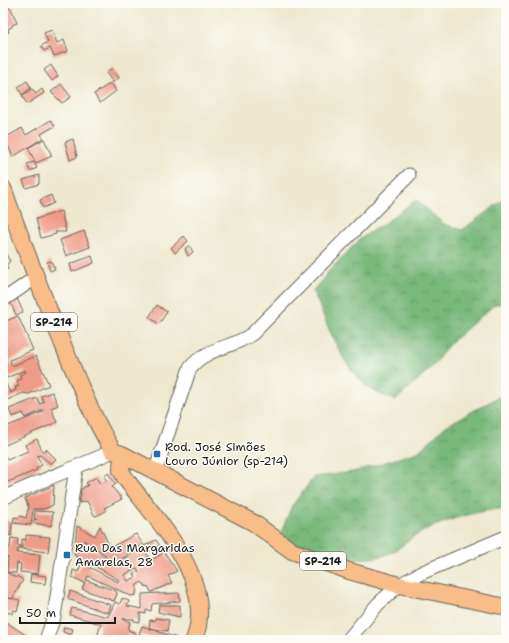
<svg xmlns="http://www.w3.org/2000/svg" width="509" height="643" viewBox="0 0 509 643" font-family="'Shantell Sans',sans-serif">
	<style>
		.forest { fill: url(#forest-crowns); stroke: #4a6a4a }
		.building { fill: #ee9b87; fill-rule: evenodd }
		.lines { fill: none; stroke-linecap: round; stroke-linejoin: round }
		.minor-casing { stroke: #65635a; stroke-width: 15 }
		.major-casing { stroke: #65635a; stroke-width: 18 }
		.minor { stroke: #fff; stroke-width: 13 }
		.major { stroke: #f8bd89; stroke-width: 16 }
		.poi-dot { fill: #1f6fb2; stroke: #fdfcf7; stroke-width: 1.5 }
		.labels { text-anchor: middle; stroke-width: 3; stroke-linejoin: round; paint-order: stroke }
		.shield { fill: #fdfcf7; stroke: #605f5e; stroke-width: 1 }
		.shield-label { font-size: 11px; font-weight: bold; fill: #1c1c1c }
		.poi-label { font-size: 12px; fill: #1c1c1c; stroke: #fdfcf7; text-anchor: start }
	</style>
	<defs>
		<pattern id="forest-crowns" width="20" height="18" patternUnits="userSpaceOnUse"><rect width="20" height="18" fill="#78b879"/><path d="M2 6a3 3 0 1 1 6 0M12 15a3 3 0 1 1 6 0" fill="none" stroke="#629562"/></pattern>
	</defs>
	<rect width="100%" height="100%" fill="#fdfcf7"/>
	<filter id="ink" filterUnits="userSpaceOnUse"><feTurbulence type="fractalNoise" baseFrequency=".025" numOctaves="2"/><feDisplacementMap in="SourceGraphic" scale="8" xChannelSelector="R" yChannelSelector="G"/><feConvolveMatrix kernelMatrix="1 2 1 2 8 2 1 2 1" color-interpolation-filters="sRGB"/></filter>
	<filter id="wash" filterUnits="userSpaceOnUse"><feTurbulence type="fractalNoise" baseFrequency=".012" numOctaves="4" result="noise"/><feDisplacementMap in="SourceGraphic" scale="16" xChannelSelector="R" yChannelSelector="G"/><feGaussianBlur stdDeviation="0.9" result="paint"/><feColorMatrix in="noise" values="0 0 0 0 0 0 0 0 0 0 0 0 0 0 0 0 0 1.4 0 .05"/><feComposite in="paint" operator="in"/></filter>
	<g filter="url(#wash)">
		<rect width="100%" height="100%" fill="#ede8ce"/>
		<path class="forest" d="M 506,198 L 506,304 L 495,304 L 449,344 L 434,365 L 396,400 C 388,397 378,394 371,389 C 343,372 326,320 313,291 L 330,270 L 361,238 L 382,225 L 416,200 L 444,224 L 462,230 Z
			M 506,393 L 506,508 C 476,511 442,520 416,535 C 407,541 398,550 388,554 C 369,563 311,557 293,545 C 288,542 284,536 281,532 L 292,506 L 314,477 L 353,472 L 418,452 L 446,426 Z"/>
		<g id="blocks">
			<path class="building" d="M 3,3 L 7,3 L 9,9 L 11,8 L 17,23 L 12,25 L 12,27 L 8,29 L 9,32 L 3,34 Z
				M 52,30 L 57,43 L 64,40 L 68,51 L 54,56 L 50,48 L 44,51 L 41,46 L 48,42 L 44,33 Z
				M 51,65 L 58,76 L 52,81 L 44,70 Z
				M 112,68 L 119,78 L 113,82 L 106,73 Z
				M 27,81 L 31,88 L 22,95 L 18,87 Z
				M 111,83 L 116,91 L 100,103 L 94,94 Z
				M 61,84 L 71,97 L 62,103 L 51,92 Z
				M 32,89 L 36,94 L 42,89 L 44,93 L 27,104 L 22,96 Z
				M 51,120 L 55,126 L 41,134 L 43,138 L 13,157 L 5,138 L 22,128 L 26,135 Z
				M 44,139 L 52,156 L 36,163 L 28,148 Z
				M 73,139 L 77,157 L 70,160 L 65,142 Z
				M 34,162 L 37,168 L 30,171 L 27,164 Z
				M 39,175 L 39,184 L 26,188 L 23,180 Z
				M 51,195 L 54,203 L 43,208 L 40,200 Z
				M 61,211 L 66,232 L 55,232 L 56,234 L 41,238 L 36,219 Z
				M 84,231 L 90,247 L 66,256 L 60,240 Z
				M 184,236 L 188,241 L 175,253 L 171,248 Z
				M 189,245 L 193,252 L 188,256 L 185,249 Z
				M 3,249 L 10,261 L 6,266 L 8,269 L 7,270 L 3,266 Z
				M 92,256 L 94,263 L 72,272 L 70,264 Z
				M 51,261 L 55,269 L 50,271 L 47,262 Z
				M 15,294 L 23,312 L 16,315 L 9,299 Z
				M 157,305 L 167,312 L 159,324 L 149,317 Z
				M 18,316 L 33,350 L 10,360 L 12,366 L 36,356 L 49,385 L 29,394 L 23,393 L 5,401 L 3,397 L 3,352 L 7,350 L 3,343 L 3,318 L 5,317 L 6,321 ZM 25,370 L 26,372 L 20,375 L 21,379 L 17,381 L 19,386 L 15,387 L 16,390 L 10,393 L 4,379 Z
				M 52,392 L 58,405 L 51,408 L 57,422 L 3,446 L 3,428 L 43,412 L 43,410 L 25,418 L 23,413 L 12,417 L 9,409 L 37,398 L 40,404 L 44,402 L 41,396 Z
				M 37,439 L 43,453 L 46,449 L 56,459 L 51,464 L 40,455 L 37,456 L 42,465 L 36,468 L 37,470 L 3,484 L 3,451 L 7,460 L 28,451 L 25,445 Z
				M 108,473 L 116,484 L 112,487 L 122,499 L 104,508 L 106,511 L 96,516 L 94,515 L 87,501 L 79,503 L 81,493 L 80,490 L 88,485 L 86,483 L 96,477 L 100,484 L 107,481 L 104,477 Z
				M 54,485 L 53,505 L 44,509 L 33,509 L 31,525 L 13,523 L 14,517 L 19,518 L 20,516 L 26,518 L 28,509 L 29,509 L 25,498 Z
				M 35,511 L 53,512 L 51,526 L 33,523 L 34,519 L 37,520 L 34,518 Z
				M 4,519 L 12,523 L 11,536 L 3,532 Z
				M 77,526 L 95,536 L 100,526 L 108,543 L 102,552 L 136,534 L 144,546 L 156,540 L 177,571 L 168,576 L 172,583 L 151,592 L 148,586 L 146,587 L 142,582 L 137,585 L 136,595 L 131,596 L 88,576 L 86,580 L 116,591 L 117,594 L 114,601 L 82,589 L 85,583 L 72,577 L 73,570 L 78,572 L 83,560 L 74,555 ZM 83,540 L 102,552 L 106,556 L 105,558 ZM 140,546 L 141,548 L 120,562 L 119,560 L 128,555 L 127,553 ZM 158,546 L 163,553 L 148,562 L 146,559 L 149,557 L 146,553 ZM 90,563 L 119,580 L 118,582 L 89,567 ZM 137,568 L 139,571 L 134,574 L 136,577 L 128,581 L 124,575 Z
				M 26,535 L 50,537 L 48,552 L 22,549 L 22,539 L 26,540 Z
				M 11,538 L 18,539 L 17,545 L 21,546 L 21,549 L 18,549 L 17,553 L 40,555 L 38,574 L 20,572 L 21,564 L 17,563 L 16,573 L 7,572 L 8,558 L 6,556 L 3,560 L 3,543 L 10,548 Z
				M 3,570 L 16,578 L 17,576 L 23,580 L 12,599 L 3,596 Z
				M 31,574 L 46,576 L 45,584 L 30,582 Z
				M 70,591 L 111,605 L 108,613 L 68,599 Z
				M 159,593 L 159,594 L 179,593 L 180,601 L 152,604 L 151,611 L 146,610 L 146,614 L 140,613 L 140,622 L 134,621 L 134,619 L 123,619 L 130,622 L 128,630 L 136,633 L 134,638 L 127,635 L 126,640 L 96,640 L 101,624 L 70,615 L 72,608 L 108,617 L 115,602 L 120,604 L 122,598 L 129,601 L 127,606 L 142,609 L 142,594 Z
				M 3,597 L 20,600 L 17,611 L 14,610 L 12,614 L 9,612 L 3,620 Z
				M 159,605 L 180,605 L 180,617 L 158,612 Z
				M 155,618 L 169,620 L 167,631 L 149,628 L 150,620 L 155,621 Z
				M 3,620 L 30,638 L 29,640 L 3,640 Z
				M 142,626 L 145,627 L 180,639 L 156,640 L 139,634 Z
				M 64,627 L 73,629 L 71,635 L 63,632 Z"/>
		</g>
	</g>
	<g filter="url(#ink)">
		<use href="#blocks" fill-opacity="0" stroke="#65635a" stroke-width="1"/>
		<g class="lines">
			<g class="minor-casing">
				<path id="minor" d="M 3,300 L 35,278
					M 155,472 L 190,368 C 207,347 231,349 252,334 L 409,175
					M 3,498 C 39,481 76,468 113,451
					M 46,640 L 54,617 L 76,468
					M 348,640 L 378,604 L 399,585 L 421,573 L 506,537"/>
			</g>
			<g class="major-casing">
				<path id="major" d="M 3,188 C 20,236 38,283 57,330 C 74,371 90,413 113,451 L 122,454 L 254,523 L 292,551 L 349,571 L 399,585 L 506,607
					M 122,454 L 121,470 L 125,478 C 158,522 217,581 194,640"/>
			</g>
			<use href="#minor" class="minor"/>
			<use href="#major" class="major"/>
		</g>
	</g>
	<g class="poi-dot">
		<rect x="153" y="450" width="8" height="8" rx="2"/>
		<rect x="63" y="551" width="8" height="8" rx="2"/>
	</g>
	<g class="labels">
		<g class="shield">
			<rect x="31" y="313" width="46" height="18" rx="3"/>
			<rect x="300" y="552" width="46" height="18" rx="3"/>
		</g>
		<g class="shield-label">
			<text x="54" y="326">SP-214</text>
			<text x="323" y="565">SP-214</text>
		</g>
		<g class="poi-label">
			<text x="165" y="451">Rod. José Simões<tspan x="165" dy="14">Louro Júnior (sp-214)</tspan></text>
			<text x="75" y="552">Rua Das Margaridas<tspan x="75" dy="14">Amarelas, 28</tspan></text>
		</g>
	</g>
	<rect width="509" height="643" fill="none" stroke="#fdfcf7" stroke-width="16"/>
	<path d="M20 617v6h95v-6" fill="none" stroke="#1c1c1c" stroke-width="2"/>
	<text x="26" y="617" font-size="12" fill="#1c1c1c" stroke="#fdfcf7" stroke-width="3" paint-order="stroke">50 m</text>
</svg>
